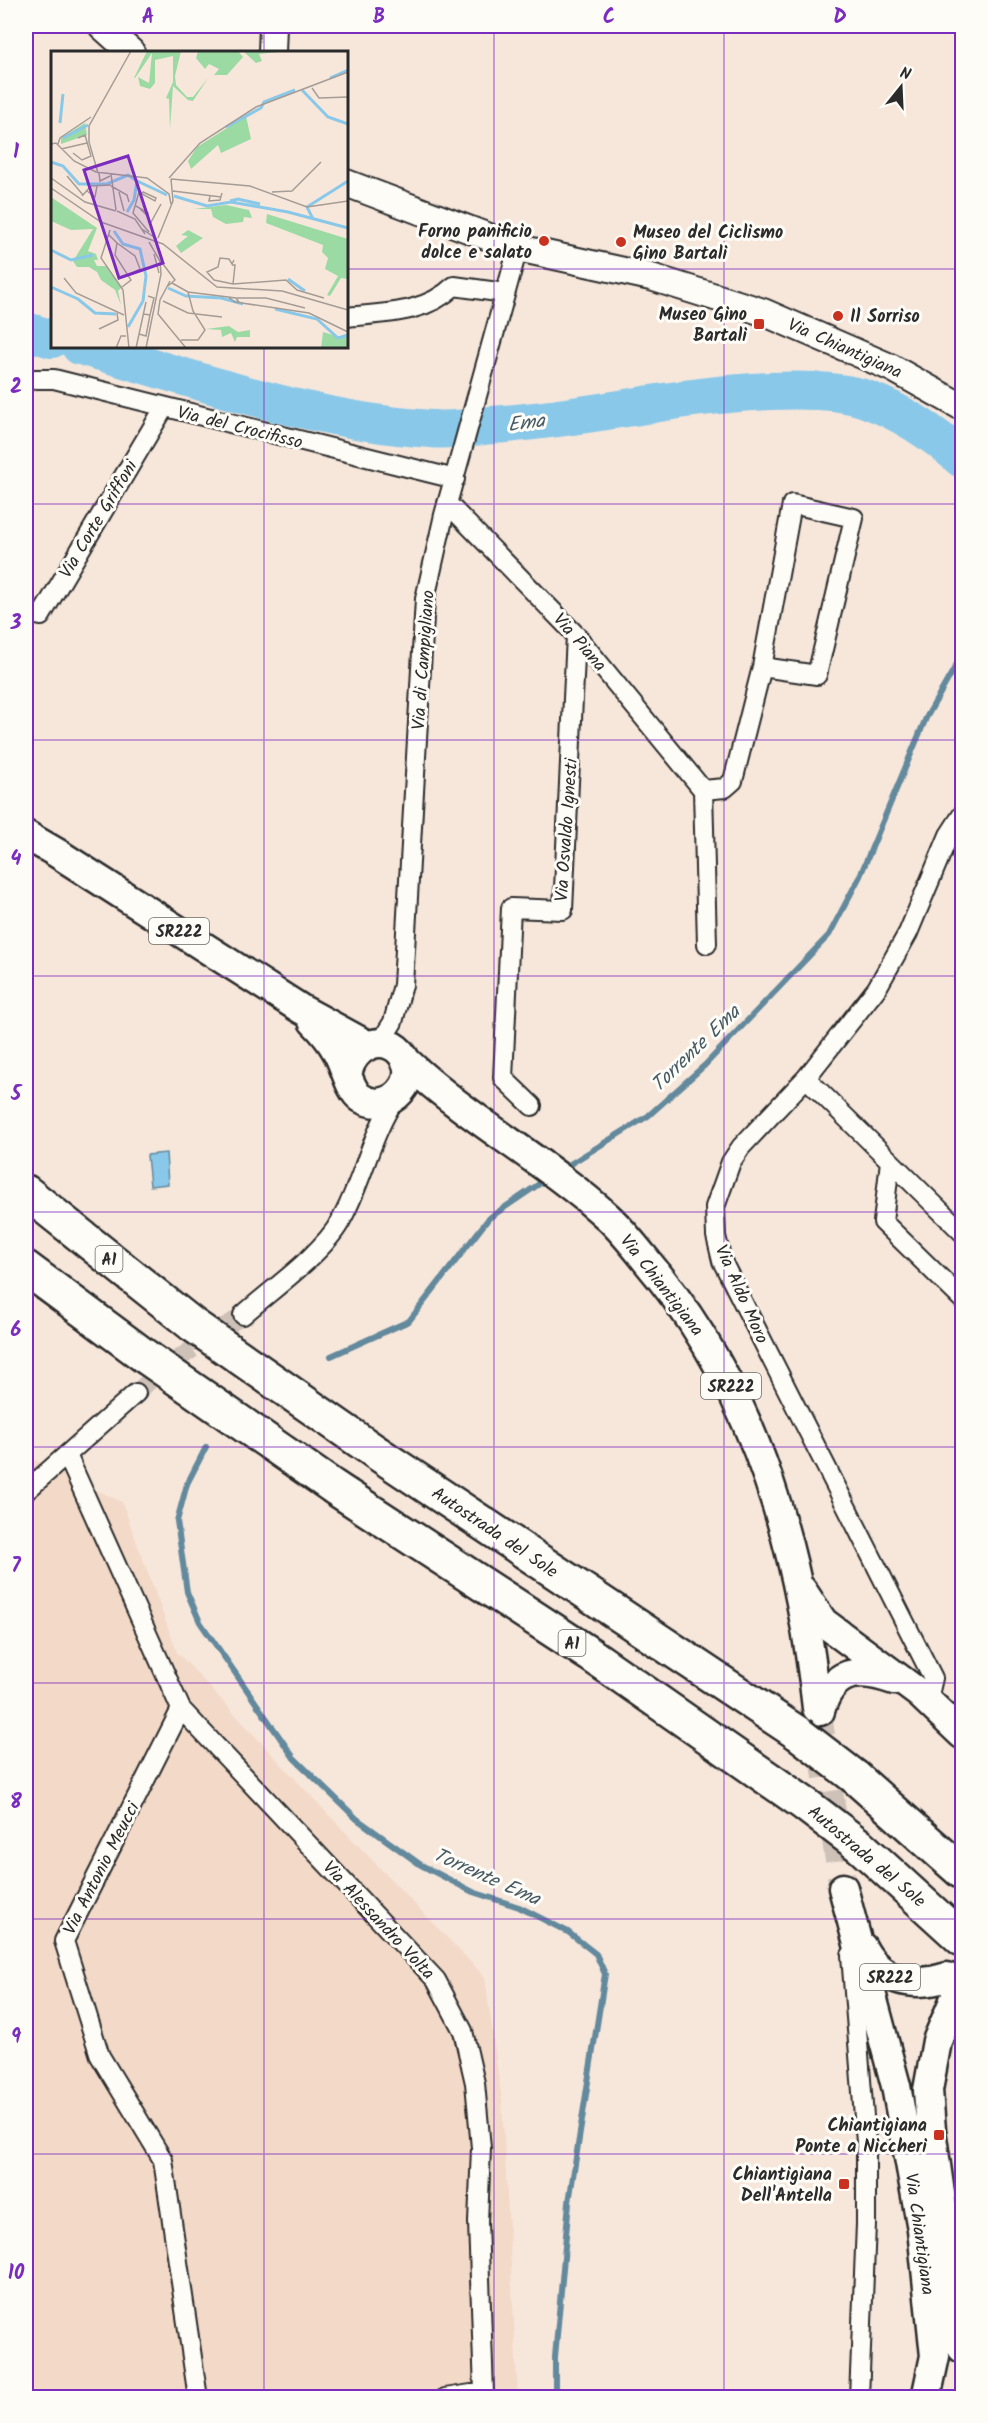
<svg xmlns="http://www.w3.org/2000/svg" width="988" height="2423" viewBox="0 0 988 2423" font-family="Kalam,sans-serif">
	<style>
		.built { fill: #f3d9c8 }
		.water { fill: #89c8e9; stroke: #63899d; stroke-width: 1.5 }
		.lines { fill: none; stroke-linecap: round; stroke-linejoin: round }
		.stream { stroke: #63899d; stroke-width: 6 }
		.river { stroke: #89c8e9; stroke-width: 38 }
		.street-tunnel { stroke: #cec1b8; stroke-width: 18; stroke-dasharray: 18 9; stroke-linecap: butt }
		.primary-tunnel { stroke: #cec1b8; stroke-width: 28; stroke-dasharray: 28 14; stroke-linecap: butt }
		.street-casing { stroke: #2b2b2b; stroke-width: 22 }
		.secondary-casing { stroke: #2b2b2b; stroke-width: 30 }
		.primary-casing { stroke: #2b2b2b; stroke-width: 33 }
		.highway-casing { stroke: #2b2b2b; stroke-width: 38 }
		.street { stroke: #fdfcf7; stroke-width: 18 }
		.secondary { stroke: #fdfcf7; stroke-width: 26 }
		.primary { stroke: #fdfcf7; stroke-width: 28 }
		.highway { stroke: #fdfcf7; stroke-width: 33 }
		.highway-bridge-casing { stroke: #2b2b2b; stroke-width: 38; stroke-linecap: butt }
		.highway-bridge { stroke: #fdfcf7; stroke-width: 33 }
		.grid { fill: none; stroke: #7b2cbf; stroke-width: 1.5; stroke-opacity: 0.55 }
		.poi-dot { fill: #c8321e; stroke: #fdfcf7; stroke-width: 2 }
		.labels { text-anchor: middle; stroke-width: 6; stroke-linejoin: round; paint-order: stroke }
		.shield { fill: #fdfcf7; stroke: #6a6a68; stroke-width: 1.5 }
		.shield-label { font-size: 16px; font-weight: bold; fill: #2b2b2b }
		.poi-label { font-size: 18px; font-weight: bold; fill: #2b2b2b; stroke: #fdfcf7; text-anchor: end }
		.street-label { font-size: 18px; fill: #2b2b2b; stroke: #fdfcf7 }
		.water-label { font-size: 20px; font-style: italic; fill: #475a64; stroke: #fdfcf7 }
		.inset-river { fill: none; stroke: #89c8e9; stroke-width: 3 }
		.inset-road { fill: none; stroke: #a59c95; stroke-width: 1.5 }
		.view { fill: #7b2cbf; fill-opacity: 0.15; stroke: #7b2cbf; stroke-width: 3 }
		.inset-edge { fill: none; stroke: #2b2b2b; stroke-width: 3 }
		.neatline { fill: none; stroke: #7b2cbf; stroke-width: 2 }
		.grid-label { font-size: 20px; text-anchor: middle; font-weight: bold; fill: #7b2cbf }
	</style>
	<rect width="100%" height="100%" fill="#f7e7db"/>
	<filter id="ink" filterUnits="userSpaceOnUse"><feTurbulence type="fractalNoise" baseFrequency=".0167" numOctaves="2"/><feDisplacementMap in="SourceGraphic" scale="12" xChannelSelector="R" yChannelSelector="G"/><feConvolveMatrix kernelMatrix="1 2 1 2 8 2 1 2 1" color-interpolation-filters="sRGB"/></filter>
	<g filter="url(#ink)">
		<path class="built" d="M 26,1456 L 122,1502 L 177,1652 L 327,1813 L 485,1977 L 502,2101 L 518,2397 L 26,2397 Z"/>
		<path class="water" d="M 166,1153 L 168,1184 L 150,1186 L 147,1155 Z"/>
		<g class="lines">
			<path class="stream" d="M 562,1169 L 648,1116 L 705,1065 L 829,935 L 860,876 L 926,718 L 962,655
				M 331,1356 L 409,1321 L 489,1218 L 548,1178
				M 206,1447 L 187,1484 L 177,1521 L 187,1592 L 200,1622 L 294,1758 L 357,1819 L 421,1865 L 473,1892 L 519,1907 L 568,1932 L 596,1954 L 605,1974 L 569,2202 L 555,2357 L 555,2398"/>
			<path class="river" d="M 26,331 L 52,339
				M 80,346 C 196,379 312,422 432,429 C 452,431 473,427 492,425 C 585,419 676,395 770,391 C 796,390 841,390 866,399 C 901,412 935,434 962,459"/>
			<path class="street-tunnel" d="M 136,1393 L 163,1369 L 243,1315"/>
			<path class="primary-tunnel" d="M 817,1708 L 843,1888"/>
			<g class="street-casing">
				<path id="street" d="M 346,317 C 385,313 425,314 454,286 L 505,293
					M 26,382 L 35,379 L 54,379 L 455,479
					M 447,503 L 576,635 L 703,790 L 707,944
					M 26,613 L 41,616 L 164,408
					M 703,790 L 725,788 L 733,781 L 762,667 L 792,504 L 854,518 L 817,675 L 762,667
					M 380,1043 L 393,1022 L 403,985 L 425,599 L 444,515 L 518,248
					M 806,1078 L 962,1232
					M 532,1106 L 503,1078 L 511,908 L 563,910 L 576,635
					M 890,1161 L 883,1222 L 962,1299
					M 243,1315 C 271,1290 322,1254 340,1222 C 363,1182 370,1135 397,1096
					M 67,1455 L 181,1709 L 64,1941 L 100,2056 L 163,2160 L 198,2398
					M 26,1491 L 136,1393
					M 920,1694 L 930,1691 L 933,1678 L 722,1261 L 716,1236 L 715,1207 L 731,1162 L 741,1147 L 806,1078 L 877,988 L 908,933 L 949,835 L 962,815
					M 181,1709 L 436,1980 L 463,2031 L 475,2083 L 481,2148 L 478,2222 L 484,2392 L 445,2398
					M 851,1955 L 866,2142 L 866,2224 L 859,2398"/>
			</g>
			<g class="secondary-casing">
				<path id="secondary" d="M 102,26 L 131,52
					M 272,52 L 273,26
					M 346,183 L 518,248 L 651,277 L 763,312 L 892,368 L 962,407"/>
			</g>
			<g class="primary-casing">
				<path id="primary" d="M 26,835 L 57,853 L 301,1009 L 367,1045
					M 313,1021 C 322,1030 330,1039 336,1050 C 345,1064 349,1090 361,1098 C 390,1116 424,1078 400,1052 C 381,1032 353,1048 348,1071
					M 405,1060 C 467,1119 545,1160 609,1218 C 627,1235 643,1257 659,1276 C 758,1400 800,1553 817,1708
					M 802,1590 L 823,1622 L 920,1694 L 962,1734
					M 820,1711 C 832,1670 858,1667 894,1680
					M 843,1888 L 896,2086 L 922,2229 L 935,2356 L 926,2398
					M 862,1947 C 879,1981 913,1988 947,1977
					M 959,1989 L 937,2041 L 928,2090 L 931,2130 L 962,2348"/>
			</g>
			<g class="highway-casing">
				<path id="highway" d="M 26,1192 L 193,1325
					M 26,1268 L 146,1357
					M 377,1453 L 799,1734
					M 335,1488 L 591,1655 L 806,1805
					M 855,1777 L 962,1872
					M 860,1846 L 962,1939"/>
			</g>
			<use href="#street" class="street"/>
			<use href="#secondary" class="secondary"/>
			<use href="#primary" class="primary"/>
			<use href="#highway" class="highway"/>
			<g class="highway-bridge-casing">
				<path id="highway-bridge" d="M 193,1325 L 377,1453
					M 146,1357 L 335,1488
					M 799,1734 L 855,1777
					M 806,1805 L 860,1846"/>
			</g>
			<use href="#highway-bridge" class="highway-bridge"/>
		</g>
	</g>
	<path class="grid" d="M 264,26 L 264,52M 494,26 L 494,2398M 724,26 L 724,2398M 26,269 L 52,269M 346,269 L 962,269M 264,346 L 264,2398M 26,504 L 962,504M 26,740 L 962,740M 26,976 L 962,976M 26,1212 L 962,1212M 26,1447 L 962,1447M 26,1683 L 962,1683M 26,1919 L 962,1919M 26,2154 L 962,2154"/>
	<g class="poi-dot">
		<circle cx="544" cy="241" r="6"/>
		<circle cx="621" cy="242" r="6"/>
		<circle cx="838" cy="316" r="6"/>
		<rect x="753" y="318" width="12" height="12" rx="3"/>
		<rect x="933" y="2129" width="12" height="12" rx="3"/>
		<rect x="838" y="2178" width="12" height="12" rx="3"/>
	</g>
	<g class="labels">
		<g class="shield">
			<rect x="149" y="918" width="60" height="26" rx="4.5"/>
			<rect x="95.5" y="1246" width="27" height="26" rx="4.5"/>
			<rect x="701" y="1373" width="60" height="26" rx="4.5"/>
			<rect x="558.5" y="1630" width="27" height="26" rx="4.5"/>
			<rect x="860" y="1964" width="60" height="26" rx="4.5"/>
		</g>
		<g class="shield-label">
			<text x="179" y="937">SR222</text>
			<text x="109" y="1265">A1</text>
			<text x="731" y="1392">SR222</text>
			<text x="572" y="1649">A1</text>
			<text x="890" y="1983">SR222</text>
		</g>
		<g class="poi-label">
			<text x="532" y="237">Forno panificio<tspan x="532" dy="21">dolce e salato</tspan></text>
			<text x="633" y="238" text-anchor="start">Museo del Ciclismo<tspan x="633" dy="21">Gino Bartali</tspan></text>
			<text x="747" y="320">Museo Gino<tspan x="747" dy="21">Bartali</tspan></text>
			<text x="850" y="322" text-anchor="start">Il Sorriso</text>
			<text x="927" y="2131">Chiantigiana<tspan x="927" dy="21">Ponte a Niccheri</tspan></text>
			<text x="832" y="2180">Chiantigiana<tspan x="832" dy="21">Dell'Antella</tspan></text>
		</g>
		<g class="street-label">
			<text transform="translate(845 348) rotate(24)" y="6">Via Chiantigiana</text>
			<text transform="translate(240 427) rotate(14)" y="6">Via del Crocifisso</text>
			<text transform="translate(98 519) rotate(-59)" y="6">Via Corte Griffoni</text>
			<text transform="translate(580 642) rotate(49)" y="6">Via Piana</text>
			<text transform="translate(423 660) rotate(-86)" y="6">Via di Campigliano</text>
			<text transform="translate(566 830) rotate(-86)" y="6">Via Osvaldo Ignesti</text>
			<text transform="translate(662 1285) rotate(52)" y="6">Via Chiantigiana</text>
			<text transform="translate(742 1294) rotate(66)" y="6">Via Aldo Moro</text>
			<text transform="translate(495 1532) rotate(34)" y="6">Autostrada del Sole</text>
			<text transform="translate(867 1856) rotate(40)" y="6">Autostrada del Sole</text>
			<text transform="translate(101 1868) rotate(-63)" y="6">Via Antonio Meucci</text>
			<text transform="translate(379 1920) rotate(47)" y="6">Via Alessandro Volta</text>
			<text transform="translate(920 2234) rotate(82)" y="6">Via Chiantigiana</text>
		</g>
		<g class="water-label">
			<text transform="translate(526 422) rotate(-7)" y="7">Ema</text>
			<text transform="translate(695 1048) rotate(-44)" y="7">Torrente Ema</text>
			<text transform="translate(487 1876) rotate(24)" y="7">Torrente Ema</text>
		</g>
	</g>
	<g transform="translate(51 51)">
		<rect width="297" height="297" fill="#f7e7db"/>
		<path d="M 96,0 L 130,0 L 124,25 L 125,34 L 136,46 L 142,46 L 157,27 L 142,50 L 137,49 L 122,35 L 119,78 L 118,48 L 115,47 L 122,31 L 122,5 L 104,9 L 104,32 L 99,38 L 89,35 L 87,26 L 98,32 L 101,2 L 84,27 L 83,27 ZM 147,0 L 187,0 L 192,6 L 176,24 L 163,24 L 168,18 L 158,13 L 154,18 L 145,7 ZM 192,0 L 237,0 L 208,3 L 211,10 L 205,12 ZM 195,65 L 200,88 L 170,102 L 167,94 L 140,118 L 137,110 L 146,96 ZM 34,72 L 36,84 L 10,93 L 10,97 L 10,87 ZM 0,146 L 46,177 L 37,200 L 45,203 L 47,209 L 43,209 L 46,215 L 55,215 L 71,236 L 67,240 L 70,254 L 64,239 L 50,229 L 46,221 L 38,216 L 26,216 L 22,210 L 42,178 L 20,179 L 0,170 ZM 175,154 L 198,159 L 201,167 L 193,166 L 192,171 L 175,173 L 162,166 L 160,158 L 143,158 ZM 216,163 L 297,188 L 297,228 L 290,227 L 279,245 L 276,244 L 287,225 L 274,218 L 277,207 L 271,201 L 272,194 L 215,172 ZM 137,179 L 152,187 L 130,202 L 125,195 L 137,185 L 130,184 ZM 178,275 L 187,281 L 199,279 L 199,286 L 186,286 L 184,291 L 180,282 L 171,286 L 170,279 L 155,278 ZM 272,281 L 289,286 L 297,282 L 297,297 L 270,297 Z" fill="#9bdaa3"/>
		<path class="inset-river" d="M 279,27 L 297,19M 251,39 L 277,66 L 297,73M 9,72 L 12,43M 175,76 L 210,57 L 213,51 L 244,39M 12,87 L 37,74M 0,111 L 12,115 L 28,133 L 56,133 L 77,124 L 86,130M 123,145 L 156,155 L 180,151 L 237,161 L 297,177M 179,150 L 187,148 L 209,153M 76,161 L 83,149 L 86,130 L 116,144M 262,168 L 256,156 L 297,130M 63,180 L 72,193 L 89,198 L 95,225 L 92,250 L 77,276M 0,199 L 20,209 L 42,204M 237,228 L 254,240M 0,236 L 27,248 L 44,262 L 65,263M 117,237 L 135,245 L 170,247 L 192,253M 224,258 L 266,268 L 287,287 L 297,284"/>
		<path class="inset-road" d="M 261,37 L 268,47 L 297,46M 0,93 L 5,92 L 23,110 L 45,121 L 96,127 L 118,143 L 120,153M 7,93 L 9,87 L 40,66M 10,98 L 36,92M 22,102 L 31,109 L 40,105 L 34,84 L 27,87M 47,122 L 38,91 L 38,75 L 80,0M 48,122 L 49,130 L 59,125M 60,123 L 65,159M 16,125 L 32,144M 0,127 L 34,151 L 65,160M 118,127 L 149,92 L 205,56 L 297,21M 120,128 L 199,135 L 256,156 L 297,150M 60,135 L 76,144 L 78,151M 0,137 L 50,171 L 112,193 L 166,236 L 231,240 L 297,259M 36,140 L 44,146 L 46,135M 122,140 L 170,146M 68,141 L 73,160M 92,141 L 105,147 L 104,150 L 91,143 ZM 221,141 L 241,140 L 270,111M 92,142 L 88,141 L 82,162 L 98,181M 31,145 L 40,135 L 60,134M 159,145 L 158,150 L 169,149 L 171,142M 85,155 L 97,162 L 96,164 L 89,158M 66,160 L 84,168 L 94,183M 99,173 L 110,153M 91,178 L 106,188M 59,179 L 50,207 L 72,239 L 78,297M 57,183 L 66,192 L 64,204 L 80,229 L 71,236M 107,187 L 122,150 L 120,128M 66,192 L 84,205 L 89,218 L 80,223M 103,203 L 108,222M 109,209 L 124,229 L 117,235M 183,209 L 181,213 L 178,208 L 169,207 L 167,216 L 156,221 L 163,229 L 182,233 L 235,229 L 246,239 L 273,247M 181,214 L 184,214 L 182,233M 13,227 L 25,242 L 73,264M 119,230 L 109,249 L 107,263 L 135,297M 121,232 L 137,241 L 185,247 L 188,251M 97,245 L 103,247 L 99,264M 178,247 L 184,251 L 258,262 L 297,281M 186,247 L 215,247 L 254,257M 112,250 L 137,262 L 171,266M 48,278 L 67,269 L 66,262M 88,283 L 95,285 L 99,264 L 92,263M 130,289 L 147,289 L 154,279 L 142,260 L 137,241M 65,297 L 70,285 L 75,285M 85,297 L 95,251M 95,297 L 110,223 L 109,210 L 98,191"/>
		<path class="view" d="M 77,105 L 112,212 L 68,227 L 33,119 Z"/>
		<rect width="297" height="297" class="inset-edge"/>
	</g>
	<rect width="988" height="2423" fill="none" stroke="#fdfcf7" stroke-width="66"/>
	<g transform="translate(901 87) rotate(18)" stroke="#fdfcf7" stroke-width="4.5" paint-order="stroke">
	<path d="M0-4.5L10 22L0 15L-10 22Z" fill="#2b2b2b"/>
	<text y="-9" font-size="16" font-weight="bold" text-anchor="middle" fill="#2b2b2b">N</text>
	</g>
	<rect x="33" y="33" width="922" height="2357" class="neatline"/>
	<g class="grid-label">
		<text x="148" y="23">A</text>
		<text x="379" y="23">B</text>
		<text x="609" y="23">C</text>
		<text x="840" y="23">D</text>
		<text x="16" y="158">1</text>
		<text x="16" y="393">2</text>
		<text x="16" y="629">3</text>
		<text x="16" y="865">4</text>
		<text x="16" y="1100">5</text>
		<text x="16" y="1336">6</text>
		<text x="16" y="1572">7</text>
		<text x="16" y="1808">8</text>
		<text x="16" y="2043">9</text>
		<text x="16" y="2279">10</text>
	</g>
</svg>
